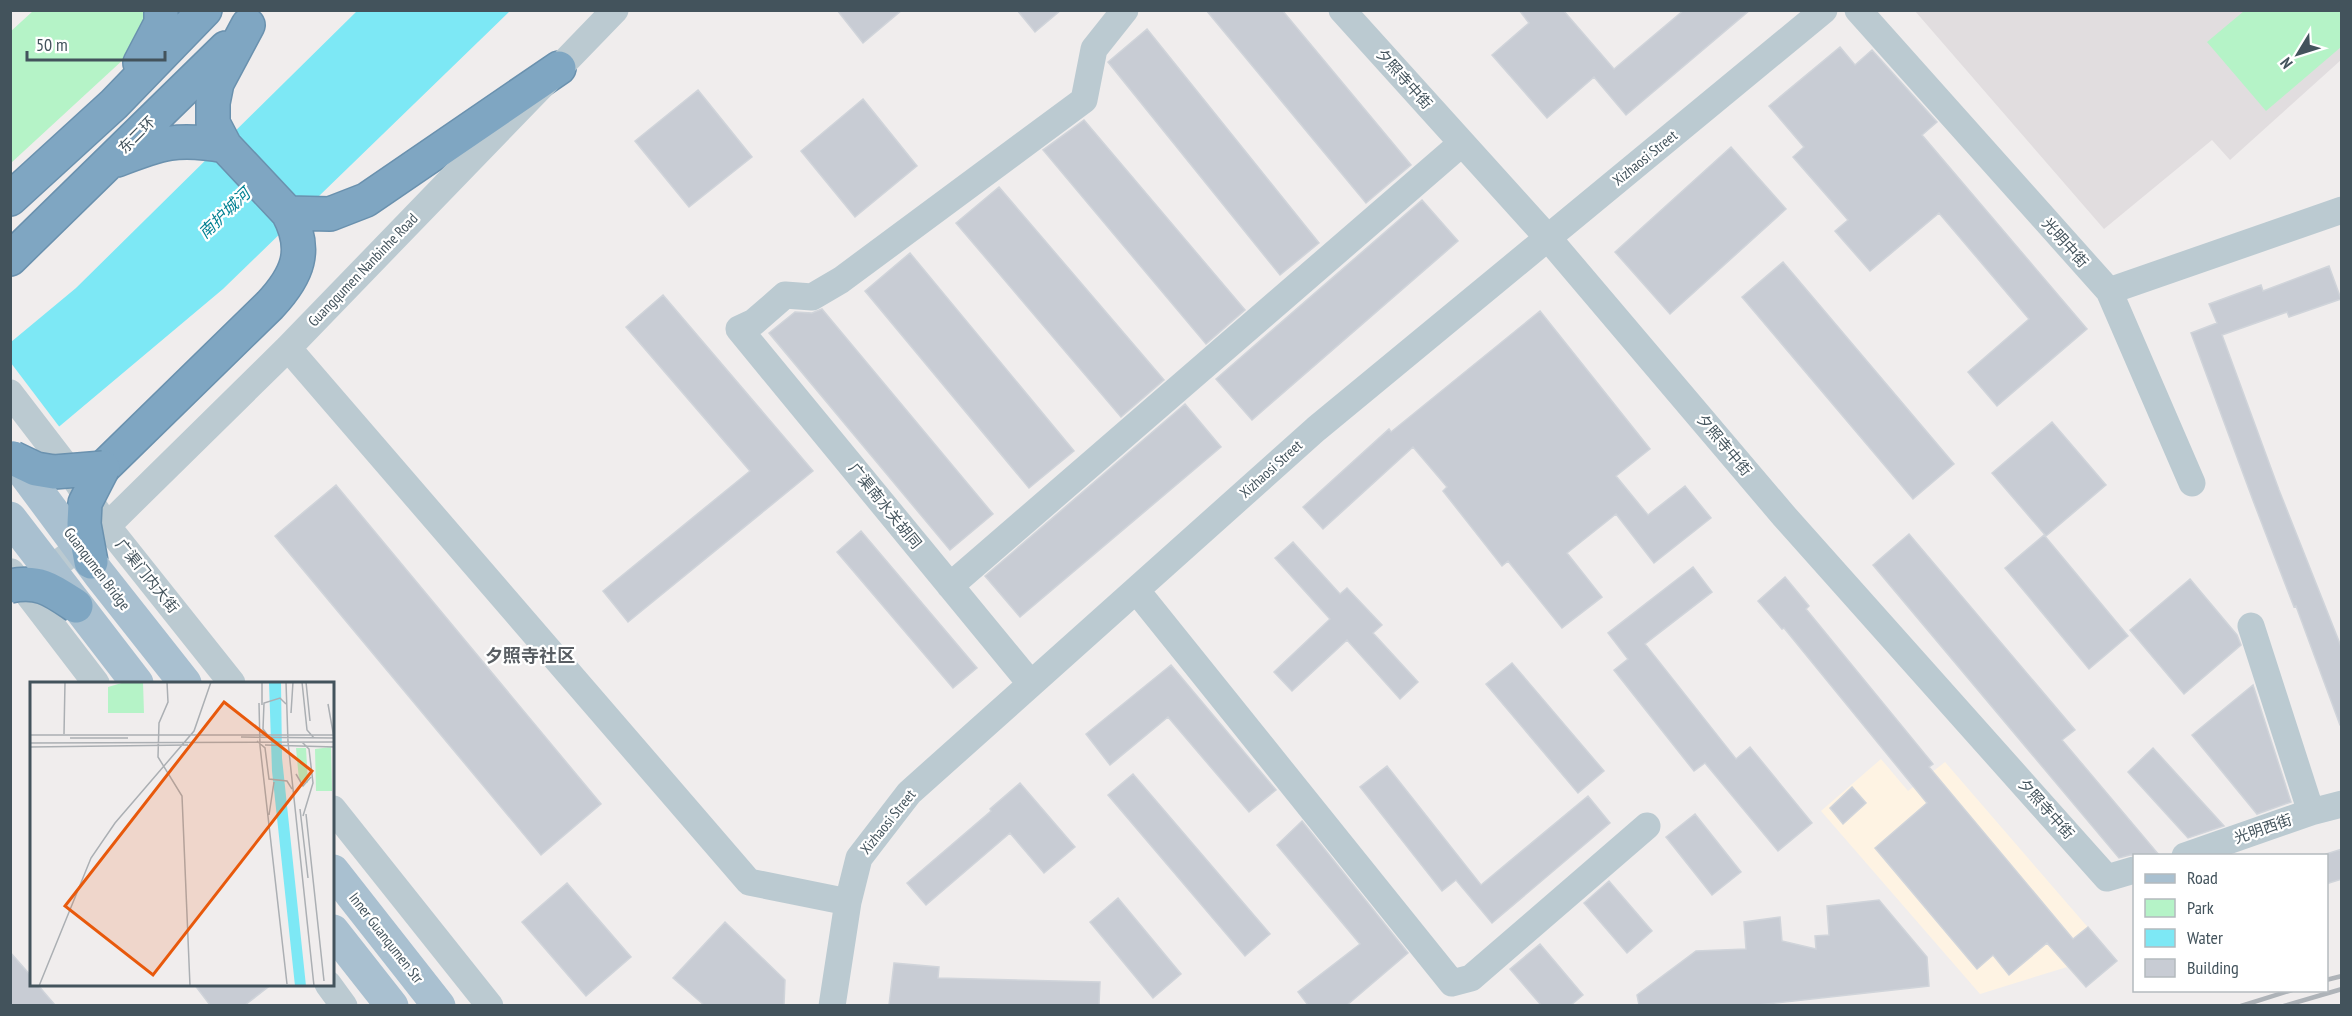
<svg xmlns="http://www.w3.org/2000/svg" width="2352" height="1016" viewBox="0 0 2352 1016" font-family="'PT Sans Narrow','Noto Sans SC',sans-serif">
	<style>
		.commercial { fill: #fef3e3 }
		.education { fill: #e1dddf }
		.green { fill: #b5f3c7 }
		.water { fill: #7de8f5 }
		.pier { fill: #f0eded }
		.building { fill: #c8ccd4; stroke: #d0d4da; stroke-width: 1.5 }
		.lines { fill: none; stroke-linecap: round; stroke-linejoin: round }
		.highway-casing { stroke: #6a91ae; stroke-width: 36 }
		.minor { stroke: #bbcad1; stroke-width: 27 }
		.major { stroke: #a9c0d0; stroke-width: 33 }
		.highway { stroke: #7fa6c2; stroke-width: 33 }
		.rail { stroke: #aeb3b8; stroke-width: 4.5 }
		.highway-bridge-casing { stroke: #6a91ae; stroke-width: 36; stroke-linecap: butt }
		.major-bridge { stroke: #a9c0d0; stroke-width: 33 }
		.highway-bridge { stroke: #7fa6c2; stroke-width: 33 }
		.labels { text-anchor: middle; stroke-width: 4.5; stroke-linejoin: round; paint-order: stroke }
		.street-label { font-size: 15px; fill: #43535c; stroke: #fff }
		.water-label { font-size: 16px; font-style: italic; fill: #038293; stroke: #fff }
		.quarter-label { font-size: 18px; font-weight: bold; fill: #595e63; stroke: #fff }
		.inset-road { fill: none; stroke: #abafb3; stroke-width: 1.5 }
		.view { fill: #e8590c; fill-opacity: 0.15; stroke: #e8590c; stroke-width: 3 }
		.inset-edge { fill: none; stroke: #43535c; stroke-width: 3 }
	</style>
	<rect width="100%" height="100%" fill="#f0eded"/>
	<path class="commercial" d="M 1881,759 L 1908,791 L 1945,762 L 2117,961 L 2086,987 L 2067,967 L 1980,994 L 1821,811 Z"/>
	<path class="education" d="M 1915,11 L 2341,11 L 2341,60 L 2230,160 L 2212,140 L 2104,229 Z"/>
	<path class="green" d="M 33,11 L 146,11 L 138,46 L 11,163 L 10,32 Z
		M 2244,11 L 2341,11 L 2341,47 L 2266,111 L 2207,42 Z"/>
	<path class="water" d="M 357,11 L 510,11 L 223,289 L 11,467 L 11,342 L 76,288 Z"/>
	<path class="pier" d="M 11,363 L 61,429 L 10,470 Z"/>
	<path class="building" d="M 837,10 L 902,10 L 863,43 Z
		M 1017,10 L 1061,10 L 1035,32 Z
		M 1206,10 L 1282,10 L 1411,165 L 1366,203 Z
		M 1519,10 L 1563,10 L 1614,69 L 1684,10 L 1750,10 L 1626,115 L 1594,77 L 1547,118 L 1492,55 L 1529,23 Z
		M 1147,29 L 1319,243 L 1280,275 L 1108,62 Z
		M 1840,47 L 1855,65 L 1872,50 L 1937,122 L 1922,135 L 2087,329 L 1997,406 L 1968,372 L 2029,319 L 1939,213 L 1870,271 L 1835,231 L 1848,220 L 1793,157 L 1804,147 L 1769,106 Z
		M 698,90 L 752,157 L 689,207 L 635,141 Z
		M 863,99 L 917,166 L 855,217 L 801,151 Z
		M 1084,120 L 1245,310 L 1206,344 L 1043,150 Z
		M 1731,147 L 1786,209 L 1670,314 L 1615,252 Z
		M 999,187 L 1164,380 L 1121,417 L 956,223 Z
		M 1422,200 L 1458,241 L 1252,420 L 1216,379 Z
		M 910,253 L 1074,451 L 1029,488 L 865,291 Z
		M 1783,262 L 1954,464 L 1913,499 L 1742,297 Z
		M 2329,266 L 2341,299 L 2289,317 L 2287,312 L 2222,335 L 2279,490 L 2342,649 L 2342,725 L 2340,725 L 2296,606 L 2294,607 L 2254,503 L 2191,333 L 2217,323 L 2209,304 L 2261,285 L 2263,291 Z
		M 663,295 L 813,471 L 628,622 L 603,591 L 750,471 L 626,327 Z
		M 822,309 L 993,514 L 950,550 L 769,333 L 795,312 L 812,313 Z
		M 1540,311 L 1650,449 L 1616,476 L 1648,515 L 1685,486 L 1711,518 L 1654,563 L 1616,514 L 1567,553 L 1602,597 L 1562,628 L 1508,561 L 1502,566 L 1443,491 L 1447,487 L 1413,447 L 1323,529 L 1303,507 L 1389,429 L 1391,432 Z
		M 1185,404 L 1221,447 L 1020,617 L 985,576 Z
		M 2052,422 L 2106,485 L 2046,536 L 1992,473 Z
		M 336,485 L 601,804 L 541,855 L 275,536 Z
		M 861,531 L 977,668 L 953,688 L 837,552 Z
		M 1909,534 L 2075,730 L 2062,740 L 2159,855 L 2130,855 L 2119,858 L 1873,565 Z
		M 2044,535 L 2128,636 L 2089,669 L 2005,568 Z
		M 1293,542 L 1340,594 L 1347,588 L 1382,625 L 1373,633 L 1418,682 L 1400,699 L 1347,640 L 1292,691 L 1274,672 L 1330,619 L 1275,558 Z
		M 1693,567 L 1712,592 L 1645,644 L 1736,759 L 1750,747 L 1812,823 L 1778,851 L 1705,763 L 1694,771 L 1614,670 L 1628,659 L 1608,633 Z
		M 1785,577 L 1809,606 L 1806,609 L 1933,764 L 1929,767 L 2073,939 L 2088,927 L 2117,961 L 2086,987 L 2047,943 L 2009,975 L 1993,955 L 1977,969 L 1875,848 L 1927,803 L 1784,628 L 1782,629 L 1758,601 Z
		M 2190,579 L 2237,635 L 2241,645 L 2184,694 L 2130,630 Z
		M 1512,663 L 1604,771 L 1578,793 L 1486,684 Z
		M 1171,665 L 1276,790 L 1249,812 L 1168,717 L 1110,765 L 1086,734 Z
		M 2253,685 L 2291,802 L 2257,814 L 2192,735 Z
		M 2153,748 L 2224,826 L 2188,838 L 2128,772 Z
		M 1387,766 L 1481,885 L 1588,796 L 1610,823 L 1492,923 L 1456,880 L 1442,891 L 1360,787 Z
		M 1133,774 L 1270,934 L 1245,956 L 1108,795 Z
		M 1020,783 L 1075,847 L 1044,873 L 1010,833 L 926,905 L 907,883 L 991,811 L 990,809 Z
		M 1852,787 L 1866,803 L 1843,824 L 1830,808 Z
		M 1695,814 L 1741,872 L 1712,895 L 1666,837 Z
		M 1302,821 L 1408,953 L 1347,1005 L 1308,1005 L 1298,992 L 1360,944 L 1277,845 Z
		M 2342,849 L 2342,879 L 2326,884 L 2326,854 Z
		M 1609,881 L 1652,931 L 1627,953 L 1584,903 Z
		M 567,883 L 631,957 L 586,996 L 522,922 Z
		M 1118,898 L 1181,974 L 1153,998 L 1090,922 Z
		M 1879,900 L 1927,957 L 1929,986 L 1758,1005 L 1639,1005 L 1637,995 L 1696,951 L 1746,949 L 1744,922 L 1780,917 L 1782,941 L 1816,949 L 1815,936 L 1829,935 L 1827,906 Z
		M 725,922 L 785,980 L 784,1005 L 704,1005 L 673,978 Z
		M 1540,944 L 1583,995 L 1571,1005 L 1541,1005 L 1510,969 Z
		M 10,952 L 32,977 L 32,984 L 37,984 L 55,1005 L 10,1005 Z
		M 894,963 L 939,967 L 938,978 L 1100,982 L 1099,1005 L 889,1005 Z
		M 194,984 L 272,984 L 245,1005 L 210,1005 Z"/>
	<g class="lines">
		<g class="highway-casing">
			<path id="highway" d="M 140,63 L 161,23 L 161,10
				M 117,160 C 161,143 177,137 225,146
				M 10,199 L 114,104 L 205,10
				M 288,213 L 330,214 L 366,200 L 559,68
				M 10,259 L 226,48
				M 103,468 L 270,305 C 298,275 308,250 288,213 L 225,146 L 213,123 L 213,103 L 217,83 L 248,25"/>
		</g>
		<path class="minor" d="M 1342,10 L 1548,238 L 1784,516 L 2107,878 L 2134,870
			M 1858,10 L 2109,291 L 2342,210
			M 2109,291 L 2192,483
			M 288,348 L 749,882 L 848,902
			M 10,393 L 66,466 L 107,526 L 232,683
			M 11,572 L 96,683
			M 35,581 L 107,526 L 288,348 L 615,10
			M 950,586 L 1462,143
			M 1136,590 L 1452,983 L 1471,978 L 1647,826
			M 2251,626 L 2311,812
			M 1031,684 L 739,329 L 754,322 L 785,295 L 812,297 L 841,280 L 1084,100 L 1094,49 L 1125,10
			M 333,809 L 490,1006
			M 2185,856 L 2311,812 L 2342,804
			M 328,984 L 344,1006
			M 832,1006 L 848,902 L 859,858 L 909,793 L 1316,429 L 1824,10"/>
		<path class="major" d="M 333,871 L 439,1006
			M 333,931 L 392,1006"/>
		<use href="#highway" class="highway"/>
		<path class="rail" d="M 2326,980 L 2342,976
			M 2241,1006 L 2292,990
			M 2284,1006 L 2342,989"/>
		<g class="highway-bridge-casing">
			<path id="highway-bridge" d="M 13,458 L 36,469 L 54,472 L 103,468
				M 91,562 L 84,524 L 85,503 L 103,468
				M 10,586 C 40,580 52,590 76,606"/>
		</g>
		<path class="major-bridge" d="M 13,458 L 99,574 L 185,683
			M 10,518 L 137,683"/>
		<use href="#highway-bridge" class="highway-bridge"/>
	</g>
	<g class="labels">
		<g class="street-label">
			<text transform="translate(1404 79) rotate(48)" y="5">夕照寺中街</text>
			<text transform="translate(137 135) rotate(-45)" y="5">东二环</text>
			<text transform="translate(1645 158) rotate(-39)" y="5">Xizhaosi Street</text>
			<text transform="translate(2065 243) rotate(48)" y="5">光明中街</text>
			<text transform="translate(363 270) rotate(-46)" y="5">Guangqumen Nanbinhe Road</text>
			<text transform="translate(1724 445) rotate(50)" y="5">夕照寺中街</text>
			<text transform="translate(1271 469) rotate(-42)" y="5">Xizhaosi Street</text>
			<text transform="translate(885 506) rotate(51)" y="5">广渠南水关胡同</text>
			<text transform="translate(97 569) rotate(53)" y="5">Guanqumen Bridge</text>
			<text transform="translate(147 576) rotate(51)" y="5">广渠门内大街</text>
			<text transform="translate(2046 809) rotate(48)" y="5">夕照寺中街</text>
			<text transform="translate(888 822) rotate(-51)" y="5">Xizhaosi Street</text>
			<text transform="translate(2263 829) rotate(-19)" y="5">光明西街</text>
			<text transform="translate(386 938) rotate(52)" y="5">Inner Guanqumen Str</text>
		</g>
		<g class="water-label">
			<text transform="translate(224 213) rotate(-44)" y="6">南护城河</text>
		</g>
		<g class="quarter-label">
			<text x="530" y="662">夕照寺社区</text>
		</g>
	</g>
	<g transform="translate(30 682)">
		<rect width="304" height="304" fill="#f0eded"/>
		<path d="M 95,0 L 113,0 L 114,31 L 78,31 L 78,5 ZM 301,65 L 302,109 L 286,109 L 285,67 ZM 266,66 L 276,66 L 278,101 L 269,98 Z" fill="#b5f3c7"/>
		<path d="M 239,0 L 251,0 L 252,76 L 276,304 L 265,304 L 242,89 Z" fill="#7de8f5"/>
		<path class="inset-road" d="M 137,0 L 138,20 L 129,41 L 128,75 L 152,114 L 160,304M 256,0 L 258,60 L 284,304M 272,0 L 277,48 L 284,56M 276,0 L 280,39M 229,21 L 230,64 L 257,302M 298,22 L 304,56M 232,23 L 232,0M 261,31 L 263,0M 34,52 L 35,0M 0,53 L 305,53M 211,55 L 305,56M 239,55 L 233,47 L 234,21 L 250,16 L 256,22M 40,56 L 98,56M 227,59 L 235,66 L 239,97 L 257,99 L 262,107M 272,60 L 279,67 L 283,101 L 273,134M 0,61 L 305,60M 235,63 L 305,65M 0,65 L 158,63M 266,92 L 273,104 L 281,95M 270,127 L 278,196M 276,132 L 294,299M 239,133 L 244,100M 9,304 L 61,176 L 85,141 L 164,49 L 181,0"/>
		<path class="view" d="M 194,20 L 282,89 L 123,293 L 35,224 Z"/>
		<rect width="304" height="304" class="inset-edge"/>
	</g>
	<rect width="2352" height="1016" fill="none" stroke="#43535c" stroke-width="24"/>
	<rect x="2133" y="854" width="195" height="138" fill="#ffffff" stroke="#b4babe" stroke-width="1.5"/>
	<rect x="2145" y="874" width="30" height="9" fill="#a9c0d0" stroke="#b4babe" stroke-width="1.5"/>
	<text x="2187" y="884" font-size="18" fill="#43535c">Road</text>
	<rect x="2145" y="899" width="30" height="18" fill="#b5f3c7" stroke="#b4babe" stroke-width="1.5"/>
	<text x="2187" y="914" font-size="18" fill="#43535c">Park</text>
	<rect x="2145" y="929" width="30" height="18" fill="#7de8f5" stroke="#b4babe" stroke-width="1.5"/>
	<text x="2187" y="944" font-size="18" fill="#43535c">Water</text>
	<rect x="2145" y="959" width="30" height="18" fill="#c8ccd4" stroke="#b4babe" stroke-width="1.5"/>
	<text x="2187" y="974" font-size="18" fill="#43535c">Building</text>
	<g transform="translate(2298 54) rotate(232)" stroke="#ffffff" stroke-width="4.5" paint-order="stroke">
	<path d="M0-4.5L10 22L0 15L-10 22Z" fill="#43535c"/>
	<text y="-9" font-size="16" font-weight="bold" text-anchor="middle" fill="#43535c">N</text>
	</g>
	<path d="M27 51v9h138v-9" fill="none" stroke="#43535c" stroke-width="3"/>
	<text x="36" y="51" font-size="18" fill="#43535c" stroke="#ffffff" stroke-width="4.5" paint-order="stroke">50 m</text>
</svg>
